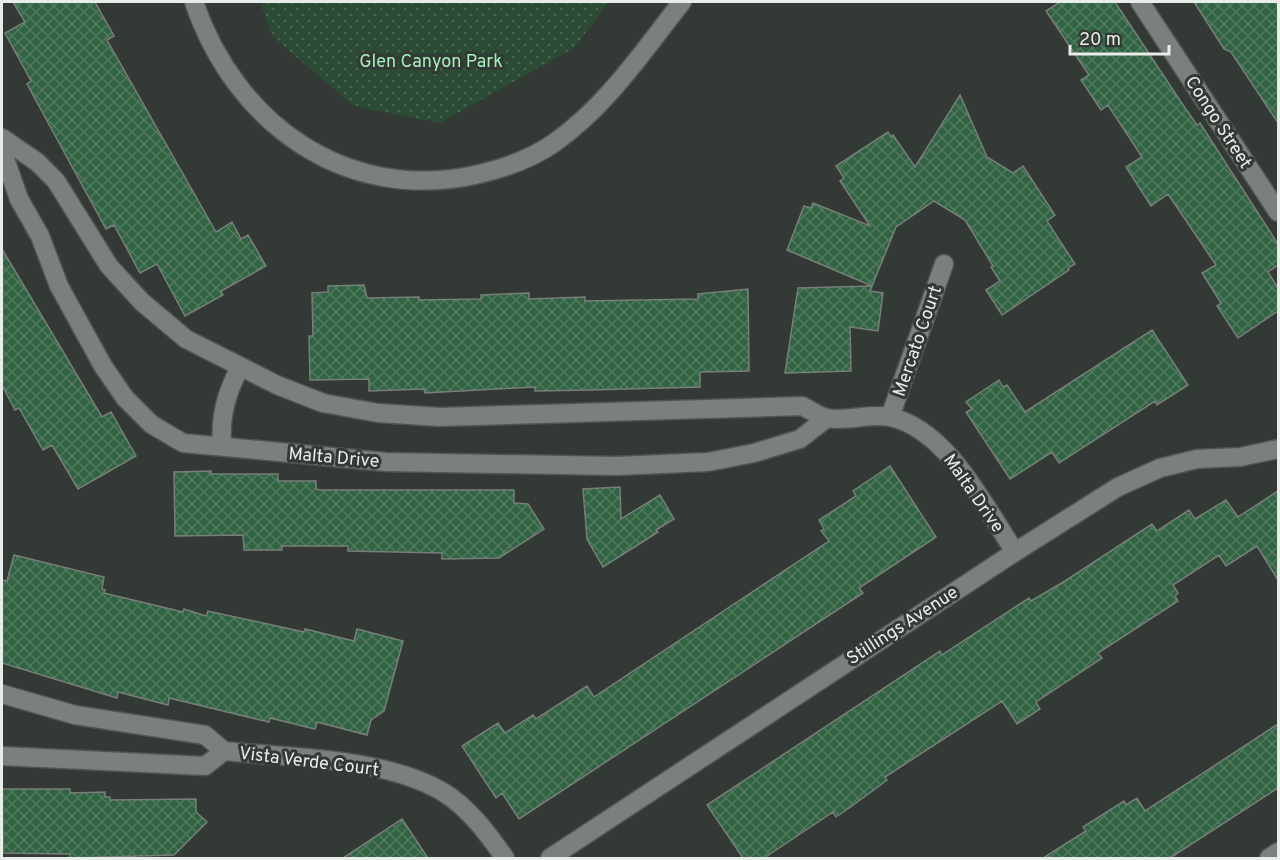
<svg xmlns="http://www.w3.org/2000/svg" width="1280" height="860" viewBox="0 0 1280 860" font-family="Overpass,sans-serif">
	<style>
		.park { fill: url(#park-dots) }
		.building { fill: url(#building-cross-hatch); stroke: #787f7a; stroke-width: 1.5 }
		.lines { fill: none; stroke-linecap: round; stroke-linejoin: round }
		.lane-casing { stroke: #515552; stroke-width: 21 }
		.street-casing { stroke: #515552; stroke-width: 21 }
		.secondary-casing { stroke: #515552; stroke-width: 21 }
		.lane { stroke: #7a817c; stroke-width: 18 }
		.street { stroke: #7a817c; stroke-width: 18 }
		.secondary { stroke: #7a817c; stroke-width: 18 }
		.labels { text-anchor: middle; stroke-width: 6; stroke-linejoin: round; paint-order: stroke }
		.park-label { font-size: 18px; fill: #a4f0ba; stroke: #333935 }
		.street-label { font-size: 18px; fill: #e9edea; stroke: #333935 }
	</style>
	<defs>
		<pattern id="park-dots" width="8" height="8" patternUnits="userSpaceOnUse" patternTransform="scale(1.5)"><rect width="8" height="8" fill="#2b4b35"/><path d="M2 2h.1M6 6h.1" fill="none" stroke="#4a6552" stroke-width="1.8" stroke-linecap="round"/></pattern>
		<pattern id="building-cross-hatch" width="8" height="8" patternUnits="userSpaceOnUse" patternTransform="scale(1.5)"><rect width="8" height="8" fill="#326443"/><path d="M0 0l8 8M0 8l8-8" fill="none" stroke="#507a5e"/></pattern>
	</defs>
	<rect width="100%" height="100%" fill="#333935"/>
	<path class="park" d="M 260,2 L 609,2 L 574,48 L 440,123 L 354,106 L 273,37 Z"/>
	<path class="building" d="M 13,2 L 95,2 L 114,36 L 107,40 L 216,232 L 232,222 L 241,239 L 248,235 L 266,266 L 221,291 L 223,295 L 185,316 L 157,264 L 140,273 L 114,225 L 106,229 L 27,84 L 31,81 L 5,33 L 25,22 Z
		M 1060,2 L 1115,2 L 1183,105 L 1197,125 L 1200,123 L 1278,244 L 1278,265 L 1268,272 L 1278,288 L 1278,311 L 1238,338 L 1217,306 L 1221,303 L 1202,273 L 1216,265 L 1168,194 L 1151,206 L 1126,167 L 1142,157 L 1108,105 L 1101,110 L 1081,80 L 1089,75 L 1046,11 Z
		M 1194,2 L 1278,2 L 1278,123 L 1231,52 L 1224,49 Z
		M 960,95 L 987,157 L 1013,173 L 1023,166 L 1055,215 L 1047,221 L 1075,264 L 1068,268 L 1069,270 L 1002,315 L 986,290 L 1000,281 L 991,267 L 993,266 L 965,220 L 934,201 L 896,227 L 872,286 L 787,250 L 804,206 L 811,208 L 813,203 L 870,226 L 840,181 L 844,178 L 836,166 L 888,132 L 891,137 L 893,135 L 915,167 Z
		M 2,249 L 102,417 L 111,412 L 136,456 L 78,489 L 52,445 L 43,450 L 19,408 L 15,410 L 2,385 Z
		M 364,285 L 367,298 L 419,297 L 419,300 L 481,299 L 481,295 L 529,293 L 529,299 L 585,297 L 585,301 L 698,299 L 698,294 L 748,289 L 749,371 L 700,372 L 700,387 L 589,390 L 535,391 L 535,387 L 425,393 L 424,389 L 369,391 L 369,379 L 310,380 L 309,336 L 313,336 L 312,293 L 328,292 L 328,286 Z
		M 872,286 L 870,291 L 883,293 L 878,331 L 850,327 L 851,371 L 785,373 L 798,288 Z
		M 1152,330 L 1188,385 L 1157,405 L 1155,401 L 1059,463 L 1052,452 L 1010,479 L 966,412 L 972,409 L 966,402 L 999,380 L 1003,387 L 1007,385 L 1025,412 Z
		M 890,466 L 936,537 L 859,588 L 863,593 L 519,819 L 502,793 L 496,798 L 462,746 L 498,723 L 505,733 L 533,715 L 536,719 L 587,686 L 594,697 L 829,541 L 821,531 L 824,529 L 819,520 L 856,496 L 853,491 Z
		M 211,471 L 211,474 L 278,474 L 278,481 L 316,481 L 316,489 L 321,490 L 514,490 L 514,503 L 528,504 L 544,529 L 499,558 L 442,559 L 442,553 L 348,551 L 348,546 L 282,546 L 282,550 L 244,550 L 243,535 L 175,536 L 174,472 Z
		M 620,487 L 621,519 L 660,495 L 674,519 L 656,530 L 658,532 L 603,567 L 587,539 L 583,489 Z
		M 1278,491 L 1278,580 L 1257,546 L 1226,566 L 1219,555 L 1173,585 L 1178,593 L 1175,596 L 1178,601 L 1098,653 L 1102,658 L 1036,702 L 1040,709 L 1017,724 L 1002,701 L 885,777 L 887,780 L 852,806 L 836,817 L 833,812 L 764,858 L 743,858 L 707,805 L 940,651 L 942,655 L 1029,598 L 1031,601 L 1065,581 L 1152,524 L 1157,531 L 1189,510 L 1195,519 L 1226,500 L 1238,517 Z
		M 14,555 L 104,577 L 102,589 L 105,590 L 104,593 L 183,612 L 184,609 L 206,616 L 208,611 L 304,632 L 305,629 L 354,641 L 357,629 L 403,641 L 384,711 L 371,720 L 367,735 L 317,722 L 315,729 L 270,718 L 269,722 L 169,698 L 168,705 L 118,692 L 117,698 L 2,663 L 2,580 L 7,581 Z
		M 1278,724 L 1278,788 L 1170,858 L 1043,858 L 1086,831 L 1083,827 L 1124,801 L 1126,805 L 1137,798 L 1145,811 Z
		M 2,789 L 70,789 L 70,793 L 105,792 L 105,797 L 110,797 L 110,800 L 196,799 L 196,812 L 207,822 L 174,855 L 70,858 L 70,854 L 3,853 Z
		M 402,819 L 428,858 L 343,858 Z"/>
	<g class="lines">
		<g class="lane-casing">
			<path id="lane" d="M 222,445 C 220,416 226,394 240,367"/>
		</g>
		<g class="street-casing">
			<path id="street" d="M 1140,2 L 1278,212
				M 2,138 L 37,162 L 56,181 L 109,266 L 142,302 L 186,339 L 277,385 L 323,403 L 378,413 L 440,417 L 802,406 C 809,409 818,416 826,418 C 846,422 870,413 890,417 C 947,429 985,507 1015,552
				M 2,150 L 19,199 L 40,236 L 59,286 L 103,366 L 125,398 L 151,424 L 183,443 L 386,462 L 616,466 L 708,462 L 754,453 L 800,439 L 827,418
				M 890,417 L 944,264
				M 2,694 L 75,715 L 205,735 L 224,751 C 292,758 383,757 443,792 C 469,808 488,834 505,858
				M 2,756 L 205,766 L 224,751
				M 550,858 L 1015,552 L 1118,487 L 1160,468 L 1197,459 L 1240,457 L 1278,449
				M 1269,858 L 1278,852"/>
		</g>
		<g class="secondary-casing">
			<path id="secondary" d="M 194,2 C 235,123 345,203 475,175 C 502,169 531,159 554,143 C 607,106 643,51 682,2"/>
		</g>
		<use href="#lane" class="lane"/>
		<use href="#street" class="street"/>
		<use href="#secondary" class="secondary"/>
	</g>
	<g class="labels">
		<g class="park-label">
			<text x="431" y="67">Glen Canyon Park</text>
		</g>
		<g class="street-label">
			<text transform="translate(1219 122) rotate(57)" y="6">Congo Street</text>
			<text transform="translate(917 341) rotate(-71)" y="6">Mercato Court</text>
			<text transform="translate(334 457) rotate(5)" y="6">Malta Drive</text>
			<text transform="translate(974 493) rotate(55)" y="6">Malta Drive</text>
			<text transform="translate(902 625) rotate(-33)" y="6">Stillings Avenue</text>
			<text transform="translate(309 761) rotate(7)" y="6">Vista Verde Court</text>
		</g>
	</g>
	<rect width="1280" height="860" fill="none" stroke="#e9edea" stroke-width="6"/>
	<path d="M1070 45v9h99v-9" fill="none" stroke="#e9edea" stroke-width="3"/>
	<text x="1079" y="45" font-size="18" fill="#e9edea" stroke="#333935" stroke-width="4.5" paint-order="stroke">20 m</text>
</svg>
